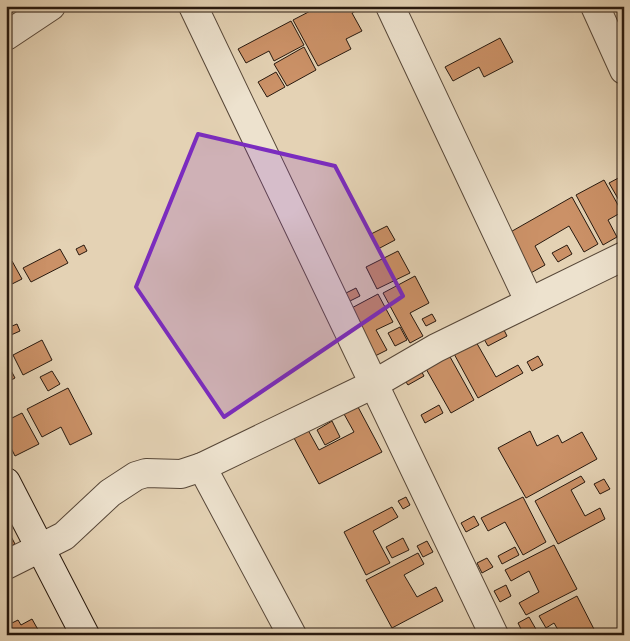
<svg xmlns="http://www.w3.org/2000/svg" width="630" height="641" viewBox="0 0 630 641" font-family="'EB Garamond',serif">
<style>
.building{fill:#cb9167;stroke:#28190e}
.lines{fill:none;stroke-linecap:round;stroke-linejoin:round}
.street-casing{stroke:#574738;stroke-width:30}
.secondary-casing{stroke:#28190e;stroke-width:30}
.street{stroke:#ede2ce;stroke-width:28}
.secondary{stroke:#ede2ce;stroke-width:28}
.marked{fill:#7b2cbf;fill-opacity:0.2;stroke:#7b2cbf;stroke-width:4;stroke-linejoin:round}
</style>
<rect width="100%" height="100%" fill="#e4d2b4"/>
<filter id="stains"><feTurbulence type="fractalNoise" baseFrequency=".004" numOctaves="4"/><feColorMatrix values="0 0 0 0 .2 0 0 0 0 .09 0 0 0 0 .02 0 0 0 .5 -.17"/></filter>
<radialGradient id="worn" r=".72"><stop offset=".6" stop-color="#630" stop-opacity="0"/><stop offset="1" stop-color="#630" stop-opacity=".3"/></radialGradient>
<g class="building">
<path d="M320 6H365L352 13 362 31 346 39 351 49 318 66 293 20Z"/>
<path d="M291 21 304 45 274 61 269 51 246 63 238 49Z"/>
<path d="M500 38 513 62 484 77 479 67 453 81 445 67Z"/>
<path d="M304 47 316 70 287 86 274 64Z"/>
<path d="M276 72 285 87 267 97 258 82Z"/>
<path d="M624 175V209L609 183Z"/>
<path d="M604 180 622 212 608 220 617 237 603 245 576 195Z"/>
<path d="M572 197 598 244 584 252 569 226 535 246 545 265 529 274 507 234Z"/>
<path d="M387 226 395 240 378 249 371 234Z"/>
<path d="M84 245 87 251 79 255 76 249Z"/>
<path d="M567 245 572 254 558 262 552 253Z"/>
<path d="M60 249 68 263 31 282 23 268Z"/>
<path d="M398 251 410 273 377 289 366 267Z"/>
<path d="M12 261 22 279 6 287V263Z"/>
<path d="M415 276 429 303 410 313 423 336 410 343 383 293Z"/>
<path d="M356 288 360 296 346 303 342 295Z"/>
<path d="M378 294 393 322 376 330 387 350 371 358 346 311Z"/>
<path d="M432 314 436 321 426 326 422 319Z"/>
<path d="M17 324 20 331 11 335 7 328Z"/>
<path d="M501 324 507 336 488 346 481 334Z"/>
<path d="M400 327 407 340 395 346 388 333Z"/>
<path d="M42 340 52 360 23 375 13 355Z"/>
<path d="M475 340 496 377 518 365 523 373 478 398 453 352Z"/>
<path d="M449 355 474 400 451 413 425 367Z"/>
<path d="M538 356 543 365 532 371 527 362Z"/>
<path d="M6 361 15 378 6 383Z"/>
<path d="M419 367 424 376 408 385 402 376Z"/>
<path d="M52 371 60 384 48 391 40 377Z"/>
<path d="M68 388 92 434 70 445 61 427 42 437 27 409Z"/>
<path d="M439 405 443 413 425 423 421 415Z"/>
<path d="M358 407 382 452 319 484 294 438 308 430 319 450 354 432 344 414Z"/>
<path d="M22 413 39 444 15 456 6 438V421Z"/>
<path d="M332 421 340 437 325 445 317 430Z"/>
<path d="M530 431 537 446 558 435 562 443 582 432 597 459 526 498 498 448Z"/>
<path d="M581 476 585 482 571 490 585 516 600 508 605 519 558 544 535 501Z"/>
<path d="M604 479 610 489 600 494 594 484Z"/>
<path d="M406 497 410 505 403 509 398 501Z"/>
<path d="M523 497 546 542 523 555 505 522 488 531 481 518Z"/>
<path d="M392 507 398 517 373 531 390 563 366 575 344 532Z"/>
<path d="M474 516 479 525 466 532 461 523Z"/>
<path d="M6 527 15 544 6 549Z"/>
<path d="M403 538 409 550 392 558 386 547Z"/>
<path d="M427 541 433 552 423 557 417 546Z"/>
<path d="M554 545 577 589 526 615 519 603 539 592 529 571 511 581 505 570Z"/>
<path d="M515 547 519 555 502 564 498 556Z"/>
<path d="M418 553 424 564 404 575 417 597 436 587 443 601 392 628 366 580Z"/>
<path d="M487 558 493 567 482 573 477 563Z"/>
<path d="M506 585 511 596 500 602 494 591Z"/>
<path d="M577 596 597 635H561L554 623 546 628 539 616Z"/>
<path d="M529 617 537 631 529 635H524L518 623Z"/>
<path d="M32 619 41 635H8L6 626 18 620 21 625Z"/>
</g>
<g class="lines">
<g class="street-casing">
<g id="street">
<path d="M193 6 494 635"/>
<path d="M390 6 529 301"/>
<path d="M595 6 624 70"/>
<path d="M6 36 51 6"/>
<path d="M202 467 292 635"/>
<path d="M6 565 64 536 110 493 136 476 146 473 181 474 202 467 374 384 436 348 624 256"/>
</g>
</g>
<g class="secondary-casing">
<path id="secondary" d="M6 482 85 635"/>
</g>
<use href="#street" class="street"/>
<use href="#secondary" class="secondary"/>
</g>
<path class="marked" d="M198 134 335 166 403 296 224 417 136 287Z"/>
<rect width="630" height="641" fill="none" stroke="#e4d2b4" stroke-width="25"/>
<rect x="8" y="8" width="615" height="626" fill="none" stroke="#28190e" stroke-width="2.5"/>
<rect x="12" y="12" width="605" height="616" fill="none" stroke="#28190e"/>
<rect width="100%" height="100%" filter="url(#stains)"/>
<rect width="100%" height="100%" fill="url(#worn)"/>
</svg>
